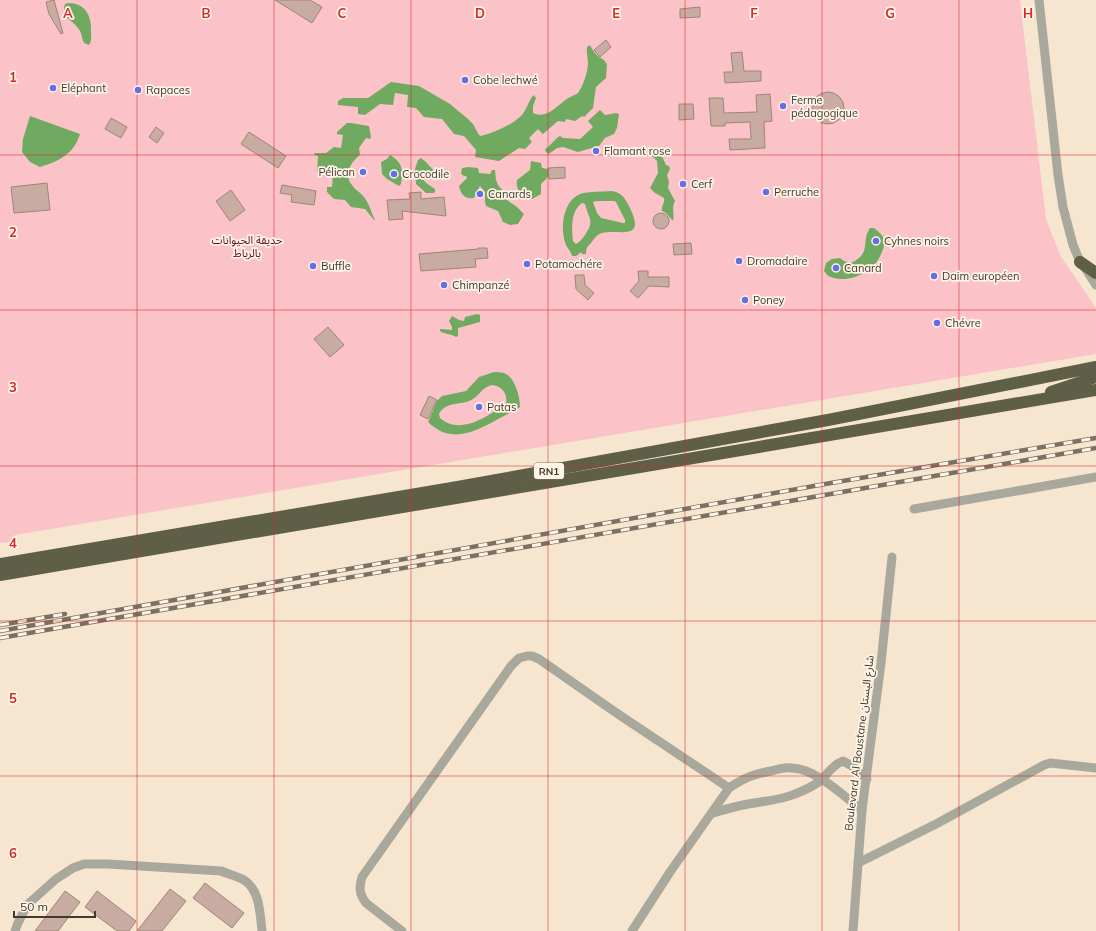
<svg xmlns="http://www.w3.org/2000/svg" width="1096" height="931" viewBox="0 0 1096 931" font-family="Mulish,'Noto Sans Arabic',sans-serif">
<style>
.green{fill:#fbc3c8}
.water{fill:#70aa61;fill-rule:evenodd}
.building{fill:#c8aca1;stroke:#9e8479}
.lines{fill:none;stroke-linecap:round;stroke-linejoin:round}
.street{stroke:#a8a89c;stroke-width:9}
.highway{stroke:#5f5f47;stroke-width:12}
.rail-casing{stroke:#7b7163;stroke-width:4.5}
.rail{stroke:#fff4e6;stroke-width:3;stroke-dasharray:9;stroke-linecap:butt}
.grid{fill:none;stroke:#d62828;stroke-width:1;stroke-opacity:0.55}
.poi-dot{fill:#666ee7;stroke:#fff4e6;stroke-width:1.5}
.labels{text-anchor:middle;stroke-width:3.5;stroke-linejoin:round;paint-order:stroke}
.shield{fill:#fff4e6;stroke:#797167;stroke-width:1}
.shield-label{font-size:10px;font-weight:bold;fill:#403930}
.poi-label{font-size:11px;fill:#403930;stroke:#fff4e6;text-anchor:start}
.park-label{font-size:11px;fill:#650c24;stroke:#fff4e6}
.street-label{font-size:11px;fill:#403930;stroke:#fff4e6}
.grid-label{font-size:13px;text-anchor:middle;font-weight:bold;fill:#d62828;stroke:#fff4e6;stroke-width:3.5;stroke-linejoin:round;paint-order:stroke}
</style>
<rect width="100%" height="100%" fill="#f7e6cf"/>
<path class="green" d="M0 0H1020L1046 219 1060 255 1096 308V354L15 535 11 542 0 543Z"/>
<g class="water">
<path d="M69 3C86 3 92 17 91 32 91 37 92 41 89 45L84 43C82 39 82 35 80 31 74 20 60 18 65 4Z"/>
<path d="M590 45C592 49 595 54 599 57 603 59 604 60 607 64L606 78 596 87 593 108 584 117 582 116 575 121 566 119 565 122 558 121 543 134 538 129 529 138 532 142 525 149 519 148 499 161 475 157 476 150 464 136 454 134 442 119 424 117 416 108 407 107 408 95 395 93 393 105 380 104 365 115 358 114V107L338 105V101L343 98H368L391 82 419 86 450 104 468 119 473 124 479 135 481 136C495 132 510 126 521 116 526 111 528 103 532 97L534 95 536 98 533 106V113C546 119 555 108 564 101 568 97 574 96 578 93 583 86 588 72 588 63 588 57 586 53 587 47Z"/>
<path d="M600 110 605 115 616 113 619 114 617 128 614 134 605 138 599 146 578 152 563 147 557 148 549 154 546 152 545 149C551 146 554 139 560 136L563 138 580 139 593 127 588 121Z"/>
<path d="M30 116 80 134C74 154 59 161 40 167L30 162 22 152 23 139Z"/>
<path d="M347 123H351L369 126 371 137 370 139 366 138 359 148 360 155C351 162 343 174 352 185 355 190 360 192 364 197 369 203 371 212 375 220H374L365 209 351 207 345 200 334 199 327 192V187H332L333 173 317 172 318 156 315 155 314 153H326L334 147 341 148 343 135 337 134V132Z"/>
<path d="M653 150 661 154 666 165 669 166 670 169 667 175 669 182 668 188 675 201C671 208 675 214 673 221L666 213 662 211C661 206 665 203 664 198L655 193 650 188 658 173 657 161 651 155Z"/>
<path d="M390 155C402 162 404 170 401 184L399 186 387 179 382 174 381 162 387 159Z"/>
<path d="M421 158 426 162 436 173 433 176 425 171 423 172 421 176 426 183 435 189V192L433 193H426L416 184 415 169 418 160Z"/>
<path d="M531 161 541 163 542 168 548 169V177L541 184V194L532 199 524 198C519 192 516 188 517 180L530 170Z"/>
<path d="M468 167 478 168 479 173 490 174 492 170H495L496 180 498 185 504 192 507 200 517 207 524 214 518 224 510 225 503 222 498 211 486 206 485 202V192L480 186 474 198C465 199 461 195 459 186L467 178 466 176H464L461 174 462 168Z"/>
<path d="M612 191C622 193 624 197 629 206 647 242 620 229 602 233 597 234 594 239 591 243 587 247 586 248 586 254H582L581 252 576 256H572C571 251 568 249 566 245 560 229 562 202 580 194 589 191 602 192 612 191ZM596 201H614L616 202 625 220V223H623L601 218 597 213 593 202ZM582 203 585 204C589 220 595 220 585 235 582 239 580 242 576 244L573 241C572 228 570 212 582 203Z"/>
<path d="M870 228H874C877 231 881 233 883 237 885 242 884 247 882 252 874 273 848 285 828 276L824 271 826 263 832 259 840 258 844 261 851 263C873 252 860 243 870 228Z"/>
<path d="M477 314 480 315V322L458 328V336L456 337C450 333 445 335 440 331V329L452 330V327L449 321 452 316 459 320 464 321 465 317Z"/>
<path d="M494 372C497 372 501 372 504 373 515 377 520 397 520 407L516 410C488 422 458 451 428 422L437 401 442 396 466 391 479 377ZM492 385C502 386 508 394 506 403 489 416 460 436 440 418L439 414C445 402 459 405 469 401 480 397 480 388 492 385Z"/>
</g>
<g class="building">
<path d="M54 0 63 33 61 34 49 14 46 2Z"/>
<path d="M275 0H310L322 7 312 23Z"/>
<path d="M700 7V17L680 18V9Z"/>
<path d="M606 40 611 47 600 57 594 50Z"/>
<path d="M742 52 744 71H761V81L725 83 724 72H733L731 53Z"/>
<circle cx="828" cy="108" r="16"/>
<path d="M770 94 772 121 764 122 765 148 730 150 729 139H751L750 122 725 123V126H711L709 98H723L724 113 757 112 756 95Z"/>
<path d="M679 104H693L694 119 679 120Z"/>
<path d="M111 118 127 127 121 138 105 129Z"/>
<path d="M156 127 164 133 157 143 149 137Z"/>
<path d="M249 132 286 156 278 168 241 144Z"/>
<path d="M565 167V178L549 179 548 168Z"/>
<path d="M47 183 50 210 14 213 11 187Z"/>
<path d="M282 185 316 191 314 205 291 202 292 195 280 193Z"/>
<path d="M231 190 245 210 230 221 216 201Z"/>
<path d="M421 192V199L444 197 446 216 402 211 403 219 389 220 387 200 410 199 409 193Z"/>
<circle cx="661" cy="221" r="8"/>
<path d="M691 243 692 254 674 255 673 244Z"/>
<path d="M478 248H487L488 258 475 259 476 267 421 271 419 254 478 249Z"/>
<path d="M638 271H648V277H669V287L649 286 638 298 630 291 639 281Z"/>
<path d="M575 275H584L585 285 594 293 588 300 576 289Z"/>
<path d="M328 327 344 345 330 357 314 339Z"/>
<path d="M429 396 437 400 428 419 420 415Z"/>
<path d="M205 883 244 913 232 928 193 898Z"/>
<path d="M170 889 186 901 162 931H137Z"/>
<path d="M65 891 80 902 58 931H35Z"/>
<path d="M97 891 136 921 129 931H117L85 907Z"/>
</g>
<g class="lines">
<g class="street">
<path d="M1039 0 1058 175 1063 207 1073 245 1078 257 1096 285"/>
<path d="M914 509 1096 477"/>
<path d="M713 813C723 810 733 807 743 805 760 801 779 801 795 794 803 791 813 786 820 781 828 774 832 765 843 761L852 766 867 779"/>
<path d="M858 863 938 823 1044 765 1050 763 1096 768"/>
<path d="M15 931 18 923 27 905 56 879 73 868 84 864H108L221 871C228 874 237 876 244 880 260 890 260 914 262 931"/>
<path d="M402 931 366 903C359 894 359 887 362 877L511 666 519 658 527 656H532L539 659 615 712 729 788C744 778 753 774 771 771 778 769 785 767 792 768 817 769 843 796 862 810"/>
<path d="M632 931 670 872 729 788"/>
<path d="M853 931 862 810 881 663 892 557"/>
</g>
<g class="highway">
<path d="M1080 262 1096 273"/>
<path d="M1051 392 1096 377"/>
<path d="M0 564 452 488 828 420 1096 367"/>
<path d="M0 575 1096 390"/>
</g>
<g class="rail-casing">
<g id="rail">
<path d="M0 625 65 614"/>
<path d="M0 631 831 483 1096 438"/>
<path d="M0 638 1096 448"/>
</g>
</g>
<use href="#rail" class="rail"/>
</g>
<path class="grid" d="M137 0V931M274 0V931M411 0V931M548 0V931M685 0V931M822 0V931M959 0V931M0 155H1096M0 310H1096M0 466H1096M0 621H1096M0 776H1096"/>
<g class="poi-dot">
<circle cx="465" cy="80" r="4"/>
<circle cx="53" cy="88" r="4"/>
<circle cx="138" cy="90" r="4"/>
<circle cx="783" cy="106" r="4"/>
<circle cx="596" cy="151" r="4"/>
<circle cx="363" cy="172" r="4"/>
<circle cx="394" cy="174" r="4"/>
<circle cx="683" cy="184" r="4"/>
<circle cx="766" cy="192" r="4"/>
<circle cx="480" cy="194" r="4"/>
<circle cx="876" cy="241" r="4"/>
<circle cx="739" cy="261" r="4"/>
<circle cx="527" cy="264" r="4"/>
<circle cx="313" cy="266" r="4"/>
<circle cx="836" cy="268" r="4"/>
<circle cx="934" cy="276" r="4"/>
<circle cx="444" cy="285" r="4"/>
<circle cx="745" cy="300" r="4"/>
<circle cx="937" cy="323" r="4"/>
<circle cx="479" cy="407" r="4"/>
</g>
<g class="labels">
<rect class="shield" x="534" y="463" width="30" height="16" rx="3"/>
<g class="shield-label">
<text x="549" y="475">RN1</text>
</g>
<g class="poi-label">
<text x="473" y="84">Cobe lechwé</text>
<text x="61" y="92">Eléphant</text>
<text x="146" y="94">Rapaces</text>
<text x="791" y="104">Ferme<tspan x="791" dy="13">pédagogique</tspan></text>
<text x="604" y="155">Flamant rose</text>
<text x="355" y="176" text-anchor="end">Pélican</text>
<text x="402" y="178">Crocodile</text>
<text x="691" y="188">Cerf</text>
<text x="774" y="196">Perruche</text>
<text x="488" y="198">Canards</text>
<text x="884" y="245">Cyhnes noirs</text>
<text x="747" y="265">Dromadaire</text>
<text x="535" y="268">Potamochére</text>
<text x="321" y="270">Buffle</text>
<text x="844" y="272">Canard</text>
<text x="942" y="280">Daim européen</text>
<text x="452" y="289">Chimpanzé</text>
<text x="753" y="304">Poney</text>
<text x="945" y="327">Chévre</text>
<text x="487" y="411">Patas</text>
</g>
<g class="park-label">
<text x="247" y="244">حديقة الحيوانات<tspan x="247" dy="13">بالرباط</tspan></text>
</g>
<g class="street-label">
<text transform="translate(859 743) rotate(-83)" y="4">Boulevard Al Boustane شارع البستان</text>
</g>
</g>
<g class="grid-label">
<text x="68" y="18">A</text>
<text x="206" y="18">B</text>
<text x="342" y="18">C</text>
<text x="480" y="18">D</text>
<text x="616" y="18">E</text>
<text x="754" y="18">F</text>
<text x="890" y="18">G</text>
<text x="1028" y="18">H</text>
<text x="13" y="82">1</text>
<text x="13" y="237">2</text>
<text x="13" y="392">3</text>
<text x="13" y="548">4</text>
<text x="13" y="703">5</text>
<text x="13" y="858">6</text>
</g>
<path d="M14 911v6h81v-6" fill="none" stroke="#403930" stroke-width="2"/>
<text x="20" y="911" font-size="12" fill="#403930" stroke="#fff4e6" stroke-width="3" paint-order="stroke">50 m</text>
</svg>
